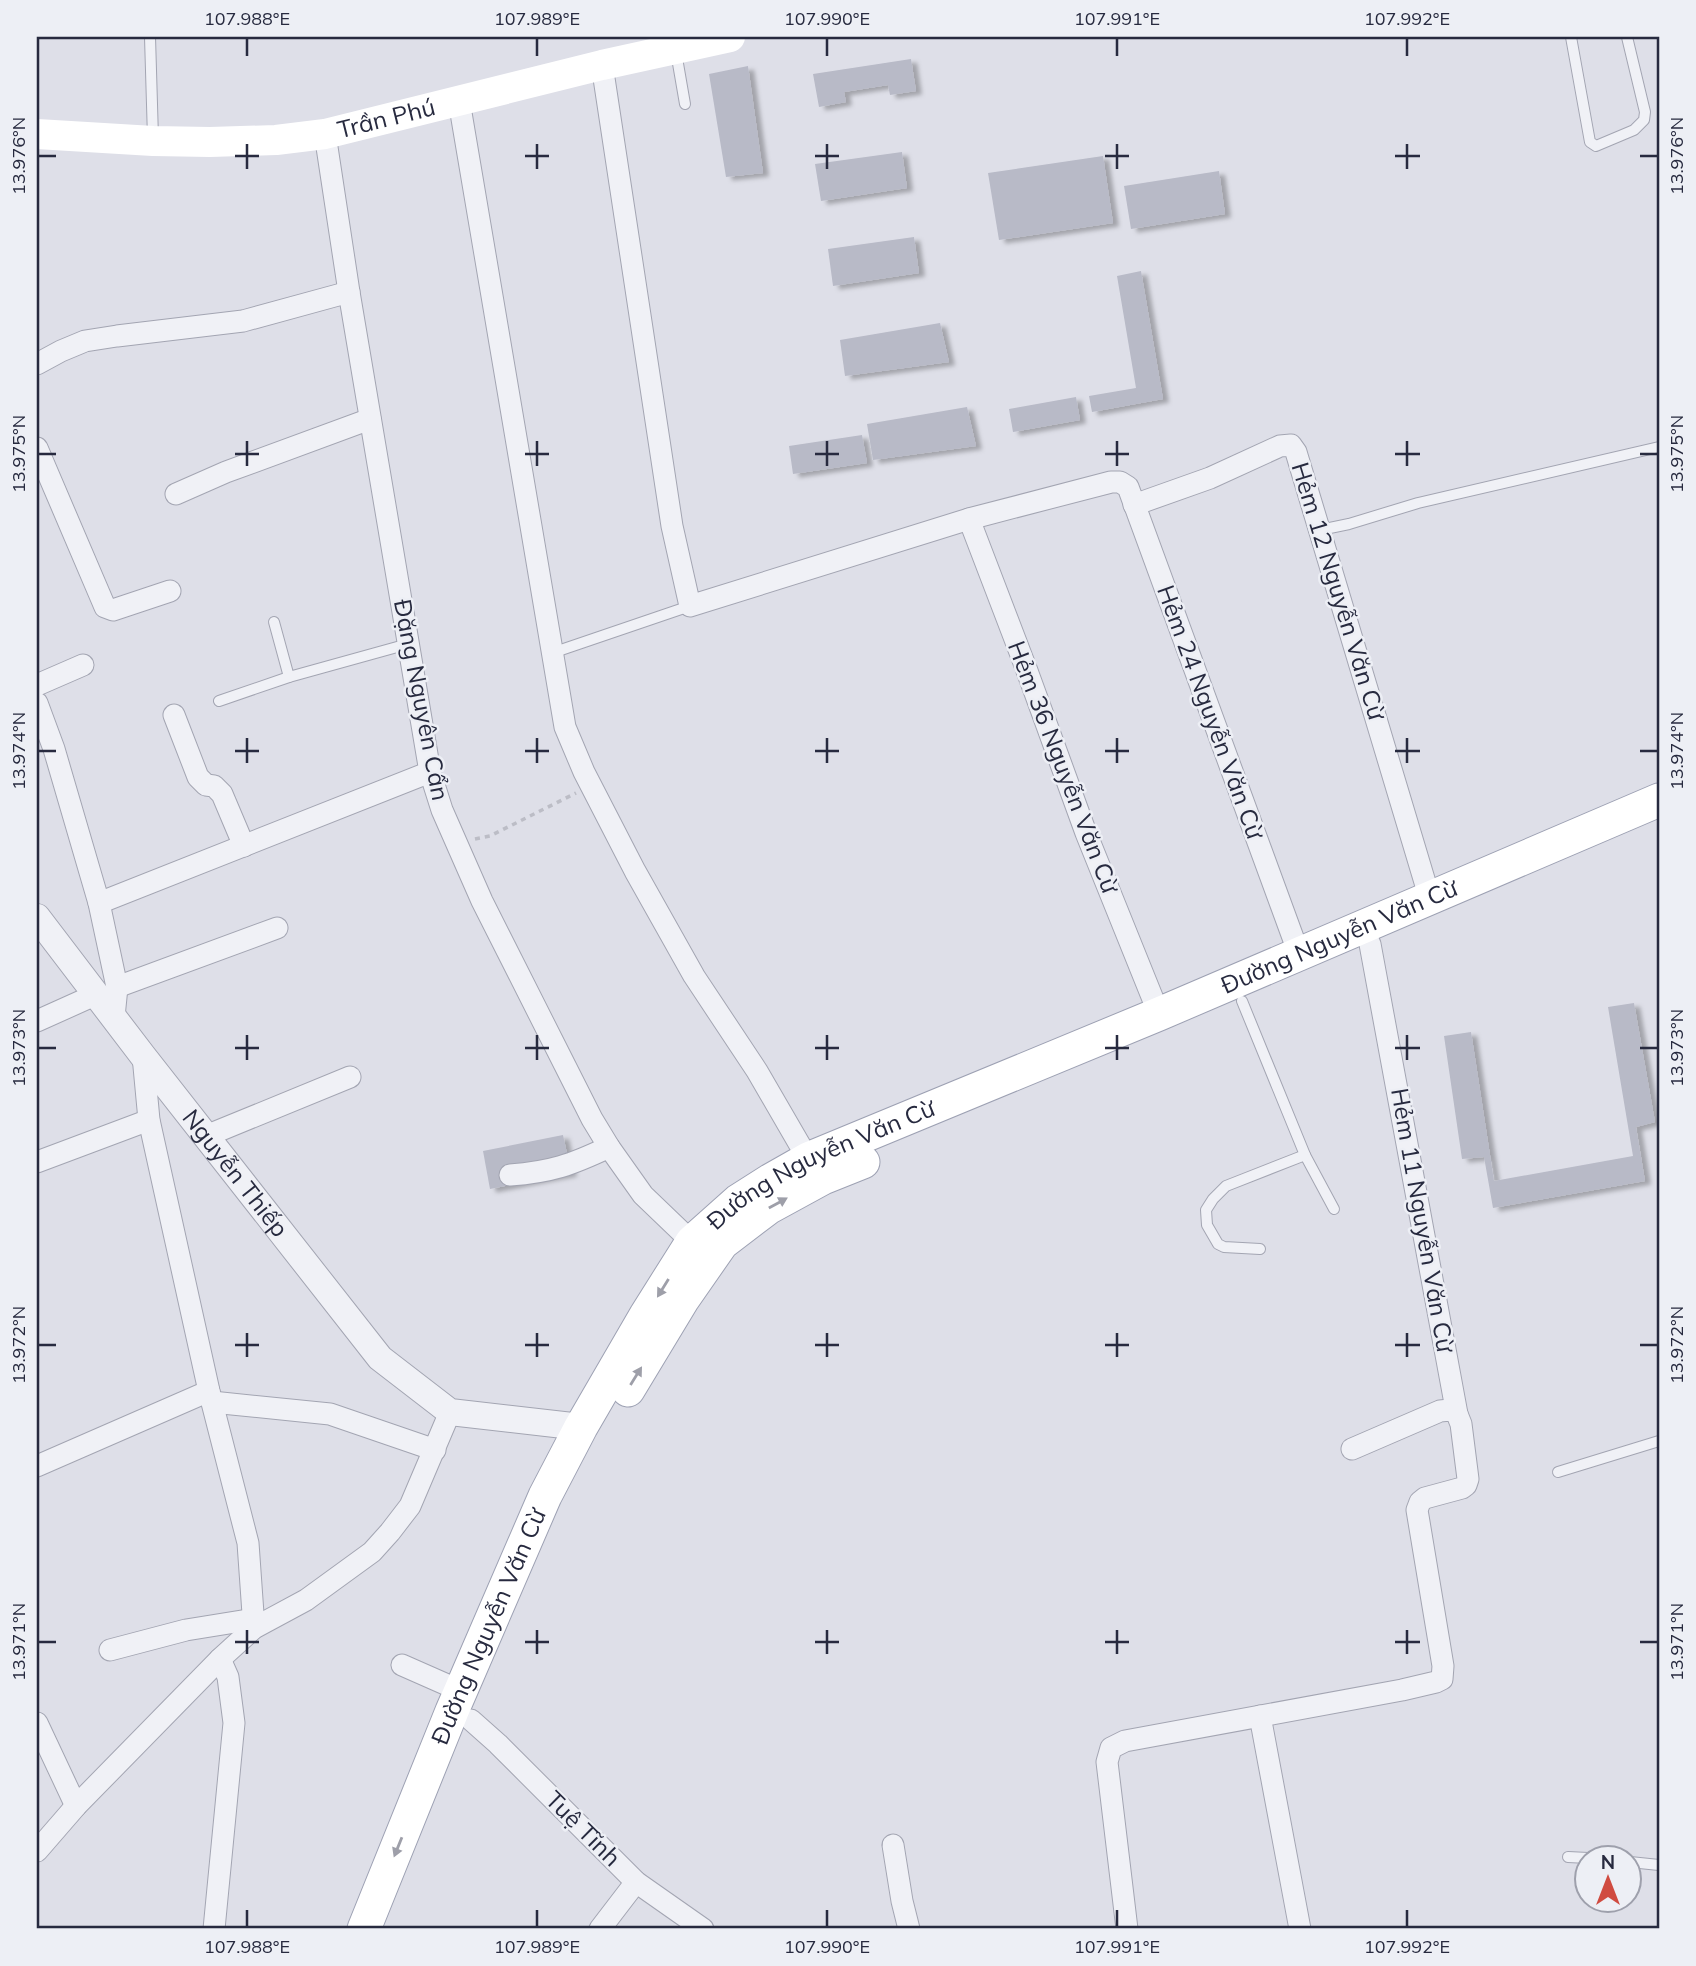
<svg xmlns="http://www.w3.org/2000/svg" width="1696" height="1966" viewBox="0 0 1696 1966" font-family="Mulish,sans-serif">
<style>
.building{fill:#b8bac7;filter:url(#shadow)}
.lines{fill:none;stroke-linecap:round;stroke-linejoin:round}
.service-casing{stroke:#a3a5b2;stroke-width:12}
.minor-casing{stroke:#a3a5b2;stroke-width:23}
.tertiary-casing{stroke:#a3a5b2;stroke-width:28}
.primary-casing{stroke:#9da1b3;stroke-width:35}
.path{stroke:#bcbdc6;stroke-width:3.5;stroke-dasharray:5 5;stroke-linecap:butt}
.service{stroke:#f0f1f6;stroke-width:10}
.minor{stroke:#f0f1f6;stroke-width:21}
.tertiary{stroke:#f0f1f6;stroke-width:26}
.secondary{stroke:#fff;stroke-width:30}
.primary{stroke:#fff;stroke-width:33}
.oneway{fill:#9e9fa9}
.ticks{fill:none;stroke:#272a3f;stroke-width:2.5}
.labels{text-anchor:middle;stroke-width:5;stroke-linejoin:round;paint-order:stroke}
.street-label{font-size:24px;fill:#272a3f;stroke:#edeff5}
.neatline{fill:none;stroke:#272a3f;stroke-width:2.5}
.ticks-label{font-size:18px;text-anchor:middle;fill:#272a3f}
</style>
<defs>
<filter id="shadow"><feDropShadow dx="6" dy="3.5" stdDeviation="2" flood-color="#0004"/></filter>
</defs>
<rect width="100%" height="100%" fill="#dedfe8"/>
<g class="building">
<path d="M911 59 916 91 890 95 888 85 844 92 846 102 819 107 813 74Z"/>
<path d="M748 66 763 173 726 177 709 74Z"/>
<path d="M902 152 907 188 821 201 815 164Z"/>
<path d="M1103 156 1113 223 999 240 988 173Z"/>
<path d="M1219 171 1225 214 1131 229 1124 186Z"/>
<path d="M914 237 919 273 833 286 828 249Z"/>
<path d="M1141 271 1163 399 1092 412 1089 396 1136 388 1117 276Z"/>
<path d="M940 323 949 362 845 376 840 340Z"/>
<path d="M1076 397 1080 420 1013 432 1009 409Z"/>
<path d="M967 407 976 446 873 460 867 424Z"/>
<path d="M862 435 867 463 793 474 789 446Z"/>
<path d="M1634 1003 1655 1122 1636 1127 1645 1181 1493 1208 1484 1157 1462 1159 1444 1036 1471 1032 1494 1181 1633 1156 1608 1007Z"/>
<path d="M563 1135 571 1173 490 1189 483 1151Z"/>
</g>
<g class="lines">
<g class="service-casing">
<g id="service">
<path d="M150 37 153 138"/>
<path d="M1571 37 1590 142 1596 146 1634 130 1644 120 1645 112 1627 37"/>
<path d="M676 52 685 104"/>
<path d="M1320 530 1349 524 1418 503 1659 447"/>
<path d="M274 622 289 677"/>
<path d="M552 653 690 606"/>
<path d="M219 701 289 677 408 644"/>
<path d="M1242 1001 1305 1155 1226 1186 1213 1199 1206 1210 1207 1225 1218 1244 1224 1247 1260 1249"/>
<path d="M1305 1155 1334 1209"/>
<path d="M1558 1472 1659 1441"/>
<path d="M1568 1857 1588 1858"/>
<path d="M1630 1862 1659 1865"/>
</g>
</g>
<g class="minor-casing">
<g id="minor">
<path d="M602 65 672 526 690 606 969 519 1111 482H1120L1128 487 1299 954"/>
<path d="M459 101 565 727 584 772 635 871 694 976 757 1071 808 1159"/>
<path d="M325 134 349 292 430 772 442 810 482 901 592 1119 609 1147 643 1195 692 1242"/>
<path d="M37 364 61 351 85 341 117 336 243 321 349 292"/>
<path d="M37 448 105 607 113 610 170 591"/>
<path d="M176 494 226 472 370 419"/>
<path d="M1134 505 1210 478 1280 446 1291 445 1296 452 1430 899"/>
<path d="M969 519 1026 668 1086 833 1159 1014"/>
<path d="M37 685 83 665"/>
<path d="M37 703 54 749 99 903 117 987 114 1017"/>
<path d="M174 715 198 777 206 785 214 786 222 794 244 846"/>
<path d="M99 903 430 772"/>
<path d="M1370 944 1457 1414"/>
<path d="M117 987 277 928"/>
<path d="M37 1021 97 994"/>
<path d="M143 1056 149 1120 209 1391 248 1543 254 1628"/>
<path d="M206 1136 350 1077"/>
<path d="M37 1162 149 1120"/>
<path d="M510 1175C551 1172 571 1165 609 1147"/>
<path d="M212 1402 330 1414 435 1450"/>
<path d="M37 1466 209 1391"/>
<path d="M110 1650 186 1630 254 1619"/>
<path d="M402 1665 461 1691"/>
<path d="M1260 1716 1300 1929"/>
<path d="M471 1720 498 1744 636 1882 703 1929"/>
<path d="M37 1723 76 1806"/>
<path d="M893 1845 902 1901 909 1929"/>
<path d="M37 1851 76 1806 220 1659 254 1628 306 1600 372 1552 390 1532 410 1506 450 1412"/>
<path d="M214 1929 234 1723 228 1677 220 1659"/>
<path d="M600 1929 636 1882"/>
<path d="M1127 1929 1107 1762 1111 1748 1125 1741 1402 1690 1436 1682 1442 1679 1443 1666 1417 1510 1420 1502 1425 1498 1462 1488 1466 1485 1468 1479 1461 1424 1457 1414 1450 1410 1440 1411 1352 1449"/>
</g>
</g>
<g class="tertiary-casing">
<g id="tertiary">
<path id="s1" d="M37 917 143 1056 380 1358 450 1412 581 1427"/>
</g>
</g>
<g class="primary-casing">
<g id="primary">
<path d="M628 1390 683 1299 722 1243 768 1208 823 1178 863 1162"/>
<path id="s3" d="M364 1929 452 1711 545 1496 581 1427 646 1315 692 1242 738 1201 771 1180 808 1159 1159 1014 1659 800"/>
</g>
</g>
<path class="path" d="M475 839 490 836 576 793"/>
<use href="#service" class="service"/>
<use href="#minor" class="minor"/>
<use href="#tertiary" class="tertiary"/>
<path class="secondary" id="s2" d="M37 134 153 141 210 142 276 140 325 134 602 65 730 37"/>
<use href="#primary" class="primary"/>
</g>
<defs><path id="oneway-solid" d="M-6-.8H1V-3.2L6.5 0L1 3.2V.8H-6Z" transform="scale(1.75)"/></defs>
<g class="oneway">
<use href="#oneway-solid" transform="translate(778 1203) rotate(-29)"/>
<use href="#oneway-solid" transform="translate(663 1288) rotate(122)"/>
<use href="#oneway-solid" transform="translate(636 1376) rotate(-58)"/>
<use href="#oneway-solid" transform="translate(398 1847) rotate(112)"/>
</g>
<path class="ticks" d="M247 38V56M537 38V56M827 38V56M1117 38V56M1407 38V56M247 144V169M537 144V169M827 144V169M1117 144V169M1407 144V169M38 156H56M235 156H259M525 156H549M815 156H839M1105 156H1129M1395 156H1420M1640 156H1658M247 441V466M537 441V466M827 441V466M1117 441V466M1407 441V466M38 454H56M235 454H259M525 454H549M815 454H839M1105 454H1129M1395 454H1420M1640 454H1658M247 738V763M537 738V763M827 738V763M1117 738V763M1407 738V763M38 751H56M235 751H259M525 751H549M815 751H839M1105 751H1129M1395 751H1420M1640 751H1658M247 1035V1060M537 1035V1060M827 1035V1060M1117 1035V1060M1407 1035V1060M38 1048H56M235 1048H259M525 1048H549M815 1048H839M1105 1048H1129M1395 1048H1420M1640 1048H1658M247 1333V1357M537 1333V1357M827 1333V1357M1117 1333V1357M1407 1333V1357M38 1345H56M235 1345H259M525 1345H549M815 1345H839M1105 1345H1129M1395 1345H1420M1640 1345H1658M247 1630V1654M537 1630V1654M827 1630V1654M1117 1630V1654M1407 1630V1654M38 1642H56M235 1642H259M525 1642H549M815 1642H839M1105 1642H1129M1395 1642H1420M1640 1642H1658M247 1910V1927M537 1910V1927M827 1910V1927M1117 1910V1927M1407 1910V1927"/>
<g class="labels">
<g class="street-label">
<text dy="8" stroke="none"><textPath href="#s2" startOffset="352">Trần Phú</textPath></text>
<text transform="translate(1338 591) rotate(73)" y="8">Hẻm 12 Nguyễn Văn Cừ</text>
<text transform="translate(421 700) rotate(79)" y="8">Đặng Nguyên Cẩn</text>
<text transform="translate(1210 712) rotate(70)" y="8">Hẻm 24 Nguyễn Văn Cừ</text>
<text transform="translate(1063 767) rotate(69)" y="8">Hẻm 36 Nguyễn Văn Cừ</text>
<text dy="8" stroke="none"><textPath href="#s3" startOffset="1482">Đường Nguyễn Văn Cừ</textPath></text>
<text dy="8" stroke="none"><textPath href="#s3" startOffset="915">Đường Nguyễn Văn Cừ</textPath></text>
<text dy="8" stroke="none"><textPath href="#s1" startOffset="324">Nguyễn Thiếp</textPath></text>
<text transform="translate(1422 1220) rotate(80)" y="8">Hẻm 11 Nguyễn Văn Cừ</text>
<text dy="8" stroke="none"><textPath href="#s3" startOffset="327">Đường Nguyễn Văn Cừ</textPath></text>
<text transform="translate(583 1829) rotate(45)" y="8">Tuệ Tĩnh</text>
</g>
</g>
<rect width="1696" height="1966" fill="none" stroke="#edeff5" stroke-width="77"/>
<g transform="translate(1608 1879)"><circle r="33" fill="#edeff5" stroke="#9ea0ac" stroke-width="2"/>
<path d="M0-5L12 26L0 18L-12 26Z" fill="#d04b40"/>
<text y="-10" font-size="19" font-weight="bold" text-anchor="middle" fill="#272a3f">N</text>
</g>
<rect x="38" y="38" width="1620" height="1889" class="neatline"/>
<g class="ticks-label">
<text x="247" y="25">107.988°E</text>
<text x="537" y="25">107.989°E</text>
<text x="827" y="25">107.990°E</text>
<text x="1117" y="25">107.991°E</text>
<text x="1407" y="25">107.992°E</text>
<text transform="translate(19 156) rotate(-90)" y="6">13.976°N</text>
<text transform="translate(1677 156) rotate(-90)" y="6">13.976°N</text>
<text transform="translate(19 454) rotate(-90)" y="6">13.975°N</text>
<text transform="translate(1677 454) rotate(-90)" y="6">13.975°N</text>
<text transform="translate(19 751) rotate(-90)" y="6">13.974°N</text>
<text transform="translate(1677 751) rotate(-90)" y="6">13.974°N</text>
<text transform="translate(19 1048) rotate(-90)" y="6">13.973°N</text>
<text transform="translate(1677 1048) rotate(-90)" y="6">13.973°N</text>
<text transform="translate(19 1345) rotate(-90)" y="6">13.972°N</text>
<text transform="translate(1677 1345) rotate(-90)" y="6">13.972°N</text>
<text transform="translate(19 1642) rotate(-90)" y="6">13.971°N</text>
<text transform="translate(1677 1642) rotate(-90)" y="6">13.971°N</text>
<text x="247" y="1953">107.988°E</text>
<text x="537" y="1953">107.989°E</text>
<text x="827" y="1953">107.990°E</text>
<text x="1117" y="1953">107.991°E</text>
<text x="1407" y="1953">107.992°E</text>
</g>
</svg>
